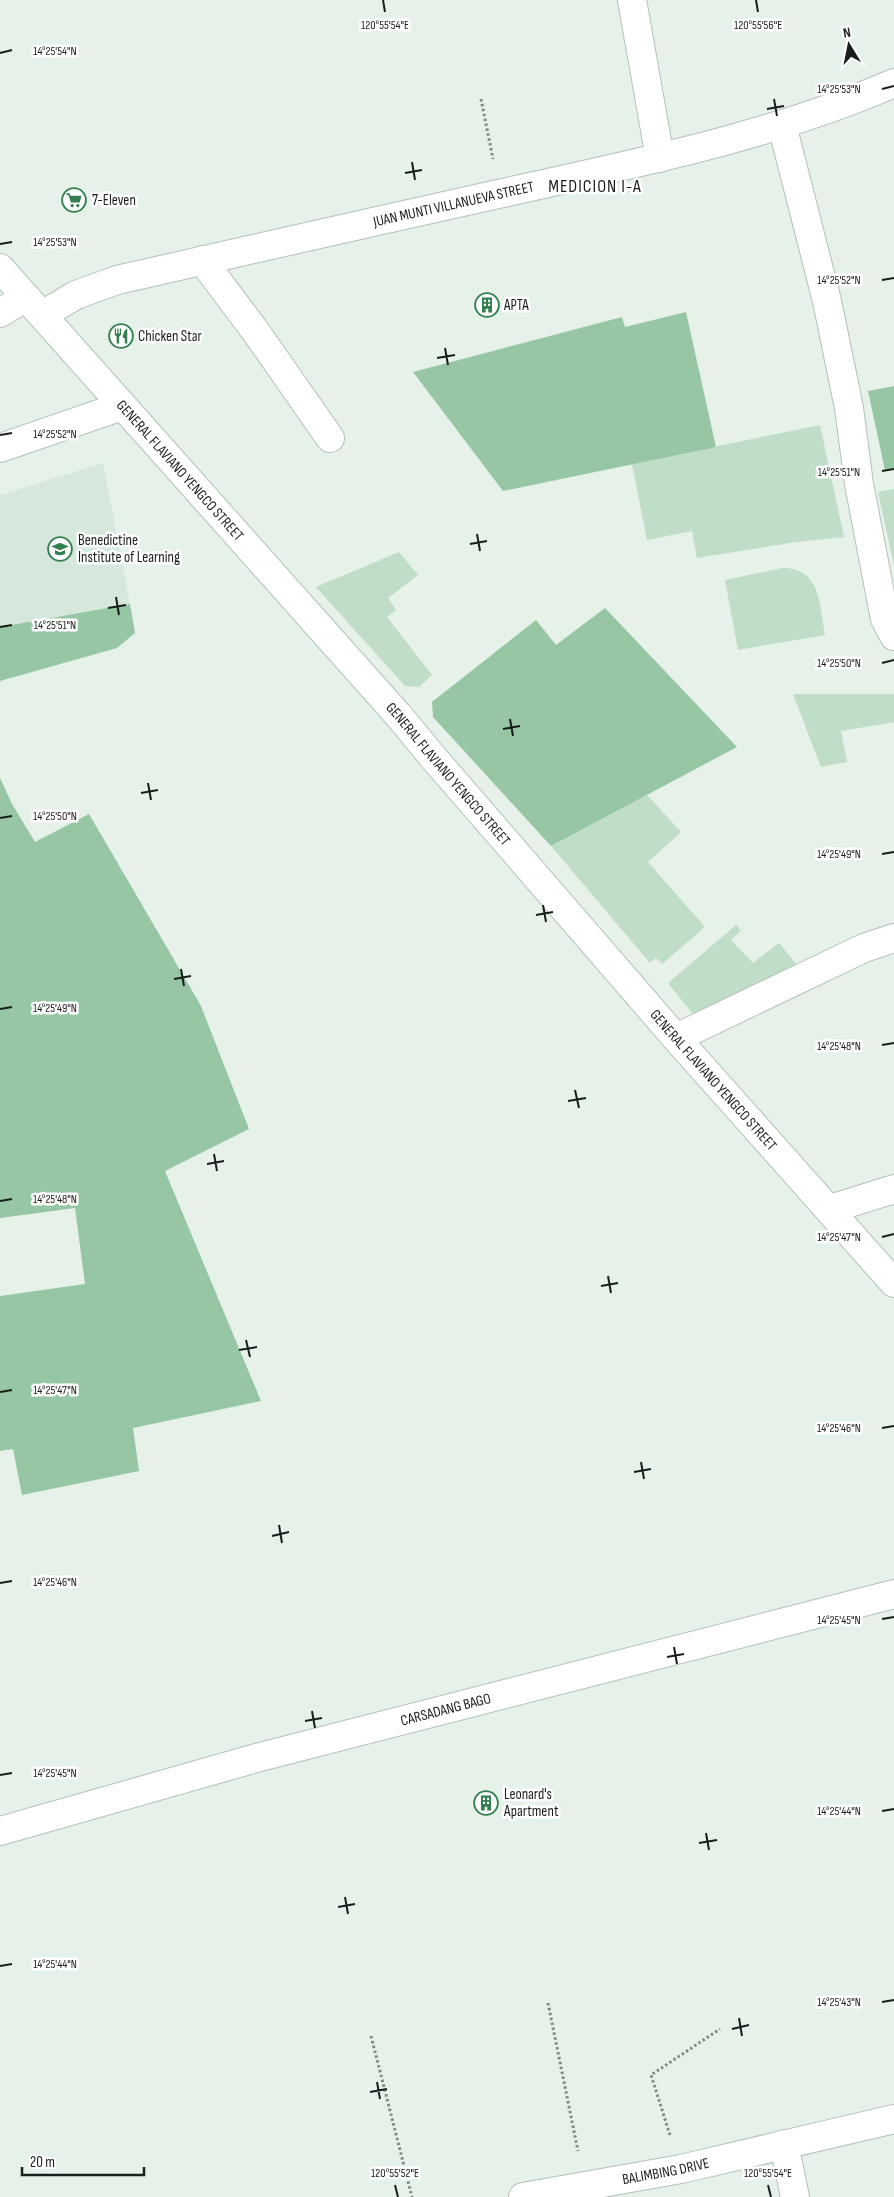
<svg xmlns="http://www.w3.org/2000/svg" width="894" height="2197" viewBox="0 0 894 2197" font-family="'Sofia Sans Condensed',sans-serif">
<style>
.built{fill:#d6e8db}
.green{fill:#bfddc7}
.forest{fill:#96c6a3}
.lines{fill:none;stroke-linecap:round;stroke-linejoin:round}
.minor-casing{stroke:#b5c0b8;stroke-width:30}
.major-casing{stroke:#b5c0b8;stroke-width:30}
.path{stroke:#838a85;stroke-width:3;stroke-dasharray:2.5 2.5;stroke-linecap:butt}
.minor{stroke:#fff;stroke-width:28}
.major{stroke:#fff;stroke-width:28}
.ticks{fill:none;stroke:#1a1e1b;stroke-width:2}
.labels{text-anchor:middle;stroke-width:5;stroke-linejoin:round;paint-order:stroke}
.poi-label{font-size:15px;fill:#1a1e1b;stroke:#fff;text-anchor:start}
.street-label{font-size:15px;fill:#1a1e1b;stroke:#fff}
.quarter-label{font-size:18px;letter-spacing:1px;fill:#1a1e1b;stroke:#fff}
.ticks-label{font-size:12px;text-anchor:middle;fill:#1a1e1b;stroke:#fff;stroke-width:5;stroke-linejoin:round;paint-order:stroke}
</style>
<rect width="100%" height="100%" fill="#e6f1e9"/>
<path class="built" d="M103 463 130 604 0 627V495Z"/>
<g class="green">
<path d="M820 425 844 537 796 542 697 558 692 531 647 540 632 464Z"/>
<path d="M894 489V565L878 492Z"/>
<path d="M399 552 418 575 388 598 396 610 387 617 432 675 419 687 405 686 316 587Z"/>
<path d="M782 568C821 567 820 606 825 635L738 650 725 580Z"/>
<path d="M793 694H894V722L841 731 847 762 821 767Z"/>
<path d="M647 795 681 832 648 862 705 927 662 964 656 958 650 963 551 846Z"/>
<path d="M736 925 741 931 731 940 753 963 779 943 797 965 701 1011 692 1013 668 983Z"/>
</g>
<g class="forest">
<path d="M686 312 716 447 503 491 413 372 622 317 625 327Z"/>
<path d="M894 386V468L885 470 868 391Z"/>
<path d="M130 604 135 633 117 648 0 681V627Z"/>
<path d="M605 608 737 747 551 846 433 717 432 702 536 620 556 645Z"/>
<path d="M0 778 12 804 35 842 89 814 201 1006 249 1129 165 1171 261 1401 133 1428 139 1471 22 1495 13 1449 0 1451V1296L85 1284 75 1208 0 1218Z"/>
</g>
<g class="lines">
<g class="minor-casing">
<g id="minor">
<path d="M632 0 660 158"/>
<path d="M782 125 827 301 849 408 859 484 885 619 894 636"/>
<path d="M202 260 256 332 330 438"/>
<path d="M0 313 26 297"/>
<path id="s1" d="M42 315 76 295 117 280C255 248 395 217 534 186 656 159 779 133 894 83"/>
<path d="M0 448 122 406"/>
<path d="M676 1038 864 948 894 938"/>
<path d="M830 1209 894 1189"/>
<path id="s2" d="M0 1831 260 1757 894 1594"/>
<path d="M784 2144 795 2197"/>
<path id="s3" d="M523 2197 681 2169 894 2119"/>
</g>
</g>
<g class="major-casing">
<g id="major">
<path id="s4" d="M0 268 399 716 432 756 676 1038 894 1283"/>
</g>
</g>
<g class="path">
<path d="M481 99 493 159"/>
<path d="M548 2003 578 2151"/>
<path d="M371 2036 412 2197"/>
<path d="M670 2135 651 2075 720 2029"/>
</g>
<use href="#minor" class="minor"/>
<use href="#major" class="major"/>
</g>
<path class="ticks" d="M383 0 385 12M756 0 758 12M0 53 12 50M882 89 894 86M774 99 777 116M767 109 784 106M412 162 415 180M405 173 422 170M0 244 12 242M882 280 894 278M445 348 448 365M437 358 455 355M0 435 12 433M882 471 894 469M477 534 480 551M470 544 487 541M116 597 119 615M108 608 126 605M0 627 12 625M882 663 894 660M510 719 513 736M503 729 520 726M148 783 151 800M141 793 158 790M0 818 12 816M882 854 894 852M543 905 546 922M536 915 553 912M181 969 184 986M174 979 191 976M0 1009 12 1007M882 1045 894 1043M575 1090 579 1108M568 1101 586 1098M214 1154 217 1171M207 1164 224 1161M0 1201 12 1199M882 1237 894 1234M608 1276 611 1293M601 1286 618 1283M246 1340 250 1357M239 1350 257 1347M0 1392 12 1390M882 1428 894 1426M641 1462 644 1479M634 1472 651 1469M279 1525 282 1543M272 1536 289 1532M0 1583 12 1581M882 1619 894 1617M674 1647 677 1664M667 1657 684 1654M312 1711 315 1728M305 1721 322 1718M0 1775 12 1773M882 1811 894 1809M706 1833 709 1850M699 1843 717 1840M345 1897 348 1914M338 1907 355 1904M0 1966 12 1964M882 2002 894 2000M739 2018 742 2036M732 2029 749 2025M377 2082 380 2099M370 2092 387 2089M395 2185 398 2197M768 2185 771 2197"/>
<defs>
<g id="supermarket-ring" transform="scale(1.25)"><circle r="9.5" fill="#fff" stroke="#32804f" stroke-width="1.5"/><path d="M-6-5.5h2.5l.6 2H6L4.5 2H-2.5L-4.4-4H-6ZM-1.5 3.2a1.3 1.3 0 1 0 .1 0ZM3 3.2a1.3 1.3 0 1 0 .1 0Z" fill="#32804f"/></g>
<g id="building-ring" transform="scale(1.25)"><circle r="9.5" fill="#fff" stroke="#32804f" stroke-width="1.5"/><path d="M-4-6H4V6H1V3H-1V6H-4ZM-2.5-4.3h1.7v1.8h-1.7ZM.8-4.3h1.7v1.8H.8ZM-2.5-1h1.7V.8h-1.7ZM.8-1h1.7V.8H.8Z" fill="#32804f"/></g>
<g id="restaurant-ring" transform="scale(1.25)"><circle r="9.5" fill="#fff" stroke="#32804f" stroke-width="1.5"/><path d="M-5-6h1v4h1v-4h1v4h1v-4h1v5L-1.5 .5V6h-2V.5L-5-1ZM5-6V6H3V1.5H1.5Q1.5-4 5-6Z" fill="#32804f"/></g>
<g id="school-ring" transform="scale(1.25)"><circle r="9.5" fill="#fff" stroke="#32804f" stroke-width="1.5"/><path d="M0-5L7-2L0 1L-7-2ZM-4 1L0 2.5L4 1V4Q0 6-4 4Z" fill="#32804f"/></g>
</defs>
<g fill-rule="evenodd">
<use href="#supermarket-ring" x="74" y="200"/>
<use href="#building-ring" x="487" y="305"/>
<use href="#restaurant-ring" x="121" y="336"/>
<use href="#school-ring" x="60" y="549"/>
<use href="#building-ring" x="486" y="1803"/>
</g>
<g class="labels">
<g class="poi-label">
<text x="92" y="205">7-Eleven</text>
<text x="504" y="310">APTA</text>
<text x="138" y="341">Chicken Star</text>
<text x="78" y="545">Benedictine<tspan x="78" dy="17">Institute of Learning</tspan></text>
<text x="504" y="1799">Leonard's<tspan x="504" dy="17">Apartment</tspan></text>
</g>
<g class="street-label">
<text dy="5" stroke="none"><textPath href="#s1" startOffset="428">JUAN MUNTI VILLANUEVA STREET</textPath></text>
<text dy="5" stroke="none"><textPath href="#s4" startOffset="271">GENERAL FLAVIANO YENGCO STREET</textPath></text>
<text dy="5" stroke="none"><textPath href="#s4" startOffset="676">GENERAL FLAVIANO YENGCO STREET</textPath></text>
<text dy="5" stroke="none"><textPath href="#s4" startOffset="1081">GENERAL FLAVIANO YENGCO STREET</textPath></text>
<text dy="5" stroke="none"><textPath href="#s2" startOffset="462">CARSADANG BAGO</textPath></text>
<text dy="5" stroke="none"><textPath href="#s3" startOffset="145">BALIMBING DRIVE</textPath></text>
</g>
<g class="quarter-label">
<text x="595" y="192">MEDICION I-A</text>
</g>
</g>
<g class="ticks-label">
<text x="758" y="29">120°55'56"E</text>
<text x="385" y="29">120°55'54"E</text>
<text x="55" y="55">14°25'54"N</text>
<text x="839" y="93">14°25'53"N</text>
<text x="55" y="246">14°25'53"N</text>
<text x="839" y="284">14°25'52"N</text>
<text x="55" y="438">14°25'52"N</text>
<text x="839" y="476">14°25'51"N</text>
<text x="55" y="629">14°25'51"N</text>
<text x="839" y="667">14°25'50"N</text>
<text x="55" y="820">14°25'50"N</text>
<text x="839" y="858">14°25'49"N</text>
<text x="55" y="1012">14°25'49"N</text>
<text x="839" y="1050">14°25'48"N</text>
<text x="55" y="1203">14°25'48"N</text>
<text x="839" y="1241">14°25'47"N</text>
<text x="55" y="1394">14°25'47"N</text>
<text x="839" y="1432">14°25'46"N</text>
<text x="55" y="1586">14°25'46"N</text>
<text x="839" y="1624">14°25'45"N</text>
<text x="55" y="1777">14°25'45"N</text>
<text x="839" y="1815">14°25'44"N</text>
<text x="55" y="1968">14°25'44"N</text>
<text x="839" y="2006">14°25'43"N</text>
<text x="395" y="2177">120°55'52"E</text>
<text x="768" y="2177">120°55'54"E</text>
</g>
<g transform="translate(849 45) rotate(350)" stroke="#ffffff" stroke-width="4" paint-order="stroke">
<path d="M0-4L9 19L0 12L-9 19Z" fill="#1a1e1b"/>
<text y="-8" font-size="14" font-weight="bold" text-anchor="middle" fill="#1a1e1b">N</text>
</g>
<path d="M22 2167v8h122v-8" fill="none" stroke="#1a1e1b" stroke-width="2.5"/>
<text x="30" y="2167" font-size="15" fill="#1a1e1b" stroke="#ffffff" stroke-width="4" paint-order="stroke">20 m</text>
</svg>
